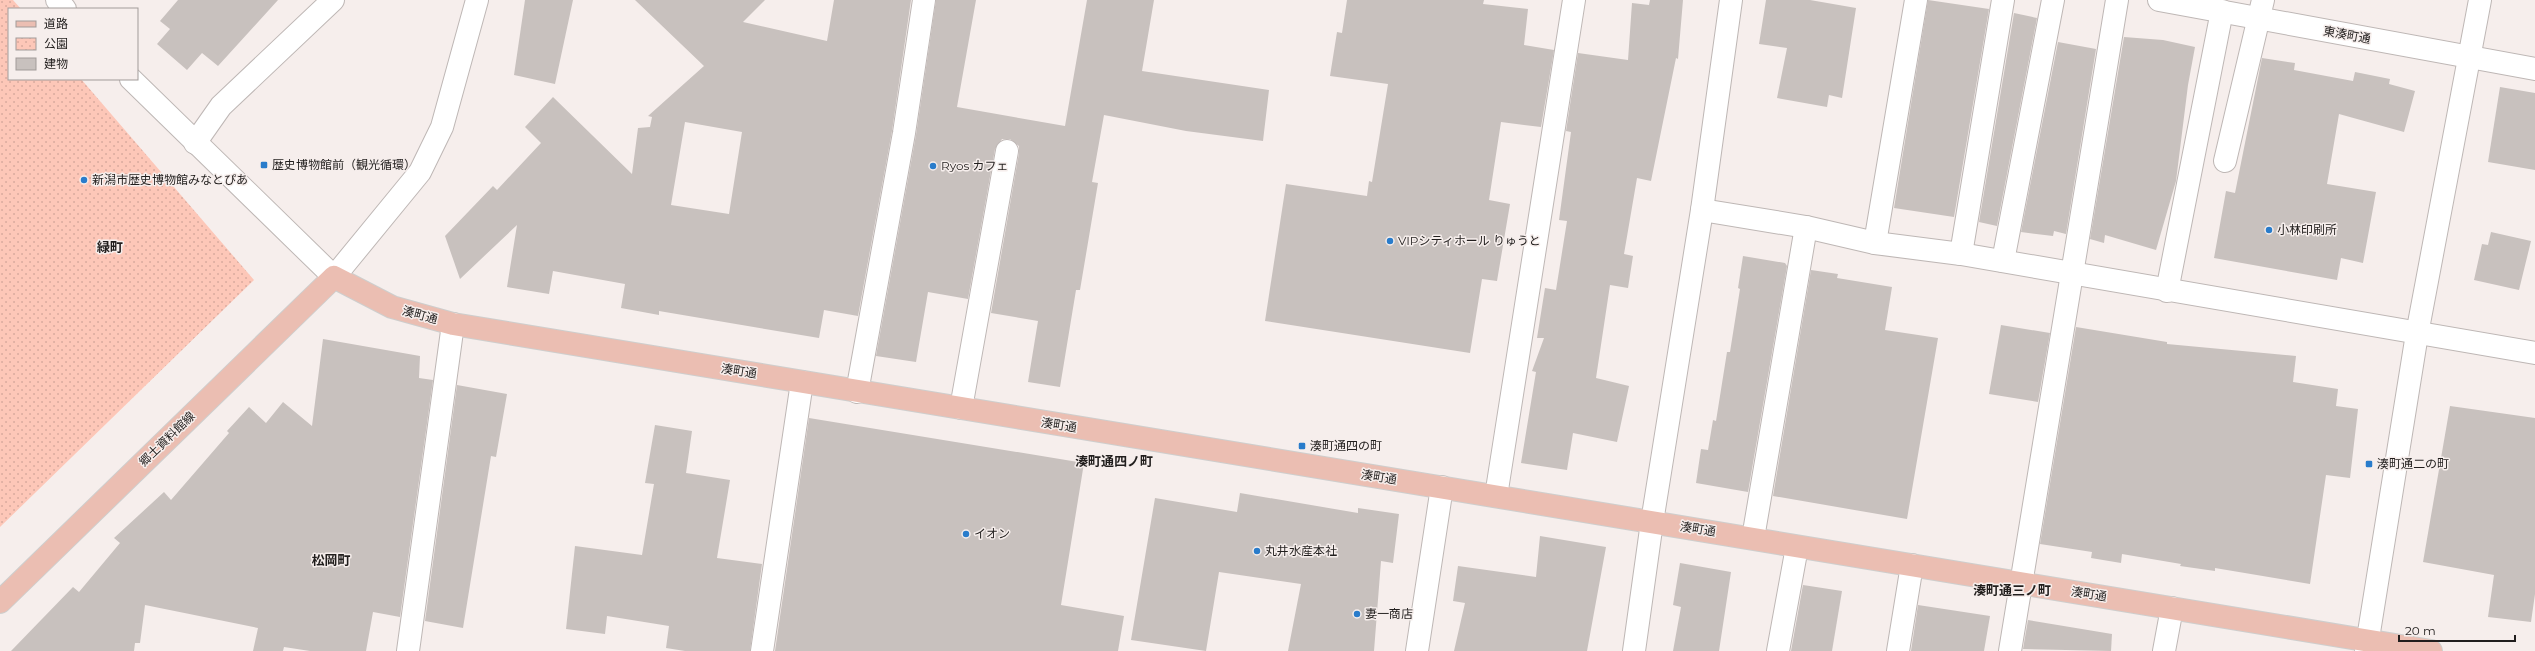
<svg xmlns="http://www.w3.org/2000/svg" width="2535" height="651" viewBox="0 0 2535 651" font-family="Montserrat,'Noto Sans JP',sans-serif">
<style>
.park{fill:url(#park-dots)}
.building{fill:#c8c1be;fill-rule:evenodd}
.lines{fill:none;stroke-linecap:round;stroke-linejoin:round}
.minor-casing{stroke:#beb7b5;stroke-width:24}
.major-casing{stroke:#cececd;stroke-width:24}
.minor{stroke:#fff;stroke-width:22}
.major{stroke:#ebbeb2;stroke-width:22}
.poi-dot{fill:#297ccb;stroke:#f6eeec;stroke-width:1.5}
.labels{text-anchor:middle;stroke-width:3;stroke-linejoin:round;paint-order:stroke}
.street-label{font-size:12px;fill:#211e1d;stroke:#f6eeec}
.poi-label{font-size:12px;fill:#211e1d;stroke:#f6eeec;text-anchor:start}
.neighbourhood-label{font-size:13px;font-weight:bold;fill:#211e1d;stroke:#f6eeec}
</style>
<defs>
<pattern id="park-dots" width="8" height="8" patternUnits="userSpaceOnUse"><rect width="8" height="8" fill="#fdc7b8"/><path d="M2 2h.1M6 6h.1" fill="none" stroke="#d9aa9e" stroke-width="1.8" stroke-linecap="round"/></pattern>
</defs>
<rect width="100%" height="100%" fill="#f6eeec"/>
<path class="park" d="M0 0H13L21 9H9V79H81L254 280 0 527Z"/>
<g class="building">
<path d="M178 0H278L218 66 202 53 187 70 157 44 170 29 160 21Z"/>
<path d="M525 0H573L555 84 514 75Z"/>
<path d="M635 0H765L743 22 827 41 834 0H911L892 131 858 316 824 310 819 338 659 311V315L621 308 625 284 553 271 549 294 507 287 517 225 460 279 445 236 493 186 497 190 541 143 525 127 553 97 632 174 638 128 650 127 652 117 648 116 704 66ZM685 122 742 132 729 214 671 205Z"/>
<path d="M936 0H976L957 107 1065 126 1087 0H1154L1142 71 1269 90 1263 141 1186 131 1104 115 1092 182 1098 183 1080 290H1076L1060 387 1028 382 1038 321 991 313 1019 153V146L1010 139H1002L995 149 968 299 928 292 916 362 876 356 916 135Z"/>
<path d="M1347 0H1484L1483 4 1528 9 1524 45 1554 50 1541 127 1501 122 1489 200 1510 204 1497 281 1482 279 1470 353 1265 321 1286 184 1367 196 1369 181 1372 182 1388 84 1330 76 1337 32 1342 33Z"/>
<path d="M1650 0H1683L1678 59 1676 58 1651 181 1637 178 1624 254 1633 256 1628 288 1610 285 1596 378 1629 386 1617 442 1573 433 1567 470 1521 463 1536 372 1532 371 1544 338H1537L1545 288 1556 290 1567 221 1559 220 1571 132 1566 131 1578 53 1628 60 1632 3 1649 5Z"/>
<path d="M1766 0H1810L1856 8 1842 98 1829 95 1827 107 1777 98 1787 48 1759 44Z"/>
<path d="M1928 0 1989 9 1954 217 1894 208Z"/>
<path d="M2014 13 2037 18 1997 226 1979 222Z"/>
<path d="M2124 37 2163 40 2195 47 2188 85 2176 181 2156 250 2105 235 2104 243 2090 239Z"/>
<path d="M2058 42 2096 49 2066 234 2054 231 2053 236 2021 232Z"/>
<path d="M2262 58 2295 63 2294 70 2353 81 2355 72 2390 79 2389 84 2415 91 2404 132 2339 114 2327 184 2376 192 2363 263 2341 258 2337 280 2214 258 2226 191 2235 193Z"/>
<path d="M2500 87 2535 93V170L2488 162Z"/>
<path d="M2491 232 2531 241 2519 290 2474 280 2482 244 2488 245Z"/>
<path d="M1743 256 1785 263 1787 266 1748 492 1696 483 1701 449 1708 450 1713 420 1716 421 1727 352H1730L1740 289 1738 288Z"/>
<path d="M1811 270 1838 274 1837 278 1892 287 1885 330 1938 338 1907 519 1773 496Z"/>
<path d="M2001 325 2050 333 2038 402 1989 394Z"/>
<path d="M2076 327 2167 342V344L2296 356 2293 382 2338 389 2336 406 2358 409 2350 478 2326 475 2310 584 2215 568V571L2180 566 2181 564 2122 554 2121 563 2091 558 2092 552 2040 544Z"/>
<path d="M323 339 420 356 419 378 433 380 400 617 373 612 366 651H310L284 647 283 651H253L258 628 145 605 140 643H135L134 651H11L73 587 79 592 120 543 114 538 164 492 171 500 229 433 227 431 249 407 266 423 283 402 312 426Z"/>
<path d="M457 385 507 394 496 457 491 456 463 628 425 621Z"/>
<path d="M2450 406 2535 418V594L2531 622 2488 617 2494 575 2423 562Z"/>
<path d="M809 418 1084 463 1061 605 1124 616 1118 651H775Z"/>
<path d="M655 425 692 431 686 473 730 480 717 558 762 564 750 651H685L666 648 669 626 607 616 605 634 566 629 575 546 642 555 654 484 645 483Z"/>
<path d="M1240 493 1358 513V508L1399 514 1393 563 1381 561 1374 651H1288L1301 584 1219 572 1206 651 1131 640 1155 498 1237 512Z"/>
<path d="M1540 536 1606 547 1587 651H1454L1465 603 1453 601 1458 566 1536 577Z"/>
<path d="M1680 563 1731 572 1719 651H1673L1681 607 1673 605Z"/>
<path d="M1803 585 1842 591 1832 651H1791Z"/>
<path d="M1918 605 1990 616 1984 651H1911Z"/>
<path d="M2028 620 2112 634 2111 651 2023 649Z"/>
</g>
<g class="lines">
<g class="minor-casing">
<g id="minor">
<path d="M57 0 65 9"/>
<path d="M2159 0 2535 69"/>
<path d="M131 79 334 277 420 172 442 127 477 0"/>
<path d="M195 143 221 106 333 0"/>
<path d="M2225 161 2263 0"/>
<path d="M1702 210 1806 227 1875 243 1961 254 2535 353"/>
<path d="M1875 243 1916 0"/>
<path d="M1961 254 2003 0"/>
<path d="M2003 261 2053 0"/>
<path d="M2167 291 2222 11"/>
<path d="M857 392 904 133 924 0"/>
<path d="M961 408 1007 151"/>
<path d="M1496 496 1574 0"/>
<path d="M1753 538 1806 227"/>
<path d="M408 651 453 324"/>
<path d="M762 651 802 382"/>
<path d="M1417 651 1442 487"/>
<path d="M1634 651 1652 522 1702 210 1731 0"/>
<path d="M1778 651 1797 547"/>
<path d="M1898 651 1912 565"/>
<path d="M2010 651 2117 0"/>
<path d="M2164 651 2172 608"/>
<path d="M2366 651 2417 334 2480 0"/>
</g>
</g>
<g class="major-casing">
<path id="major" d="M0 602 334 277 392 307 453 324 2431 651"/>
</g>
<use href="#minor" class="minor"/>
<use href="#major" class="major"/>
</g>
<g class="poi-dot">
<rect x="260" y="161" width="8" height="8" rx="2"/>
<circle cx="933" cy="166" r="4"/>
<circle cx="84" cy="180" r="4"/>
<circle cx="2269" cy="230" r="4"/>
<circle cx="1390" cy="241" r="4"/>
<rect x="1298" y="442" width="8" height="8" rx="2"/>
<rect x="2365" y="460" width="8" height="8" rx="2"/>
<circle cx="966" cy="534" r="4"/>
<circle cx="1257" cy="551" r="4"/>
<circle cx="1357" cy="614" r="4"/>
</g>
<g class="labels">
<g class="street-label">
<text transform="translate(2347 35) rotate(10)" y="4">東湊町通</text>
<text transform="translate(420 315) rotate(15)" y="4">湊町通</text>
<text transform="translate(739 371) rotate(9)" y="4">湊町通</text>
<text transform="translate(1059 425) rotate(9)" y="4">湊町通</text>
<text transform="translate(167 439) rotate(-44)" y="4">郷土資料館線</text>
<text transform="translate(1379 477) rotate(9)" y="4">湊町通</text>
<text transform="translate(1698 529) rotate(9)" y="4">湊町通</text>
<text transform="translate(2089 594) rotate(9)" y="4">湊町通</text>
</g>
<g class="poi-label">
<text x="272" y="169">歴史博物館前（観光循環）</text>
<text x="941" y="170">Ryos カフェ</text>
<text x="92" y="184">新潟市歴史博物館みなとぴあ</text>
<text x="2277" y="234">小林印刷所</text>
<text x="1398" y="245">VIPシティホール りゅうと</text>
<text x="1310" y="450">湊町通四の町</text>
<text x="2377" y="468">湊町通二の町</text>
<text x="974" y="538">イオン</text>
<text x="1265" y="555">丸井水産本社</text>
<text x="1365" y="618">妻一商店</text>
</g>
<g class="neighbourhood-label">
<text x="110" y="252">緑町</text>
<text x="1114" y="466">湊町通四ノ町</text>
<text x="331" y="565">松岡町</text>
<text x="2012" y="595">湊町通三ノ町</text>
</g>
</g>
<rect x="8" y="8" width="130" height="72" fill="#f6eeec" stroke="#a19b99"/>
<rect x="16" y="21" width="20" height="6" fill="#ebbeb2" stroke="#a19b99"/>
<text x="44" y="28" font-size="12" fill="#211e1d">道路</text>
<rect x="16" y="38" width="20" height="12" fill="url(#park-dots)" stroke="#a19b99"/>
<text x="44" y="48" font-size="12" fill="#211e1d">公園</text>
<rect x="16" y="58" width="20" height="12" fill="#c8c1be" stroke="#a19b99"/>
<text x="44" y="68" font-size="12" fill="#211e1d">建物</text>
<path d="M2399 635v6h116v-6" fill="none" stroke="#211e1d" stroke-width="2"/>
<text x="2405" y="635" font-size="12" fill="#211e1d" stroke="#f6eeec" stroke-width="3" paint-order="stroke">20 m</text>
</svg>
